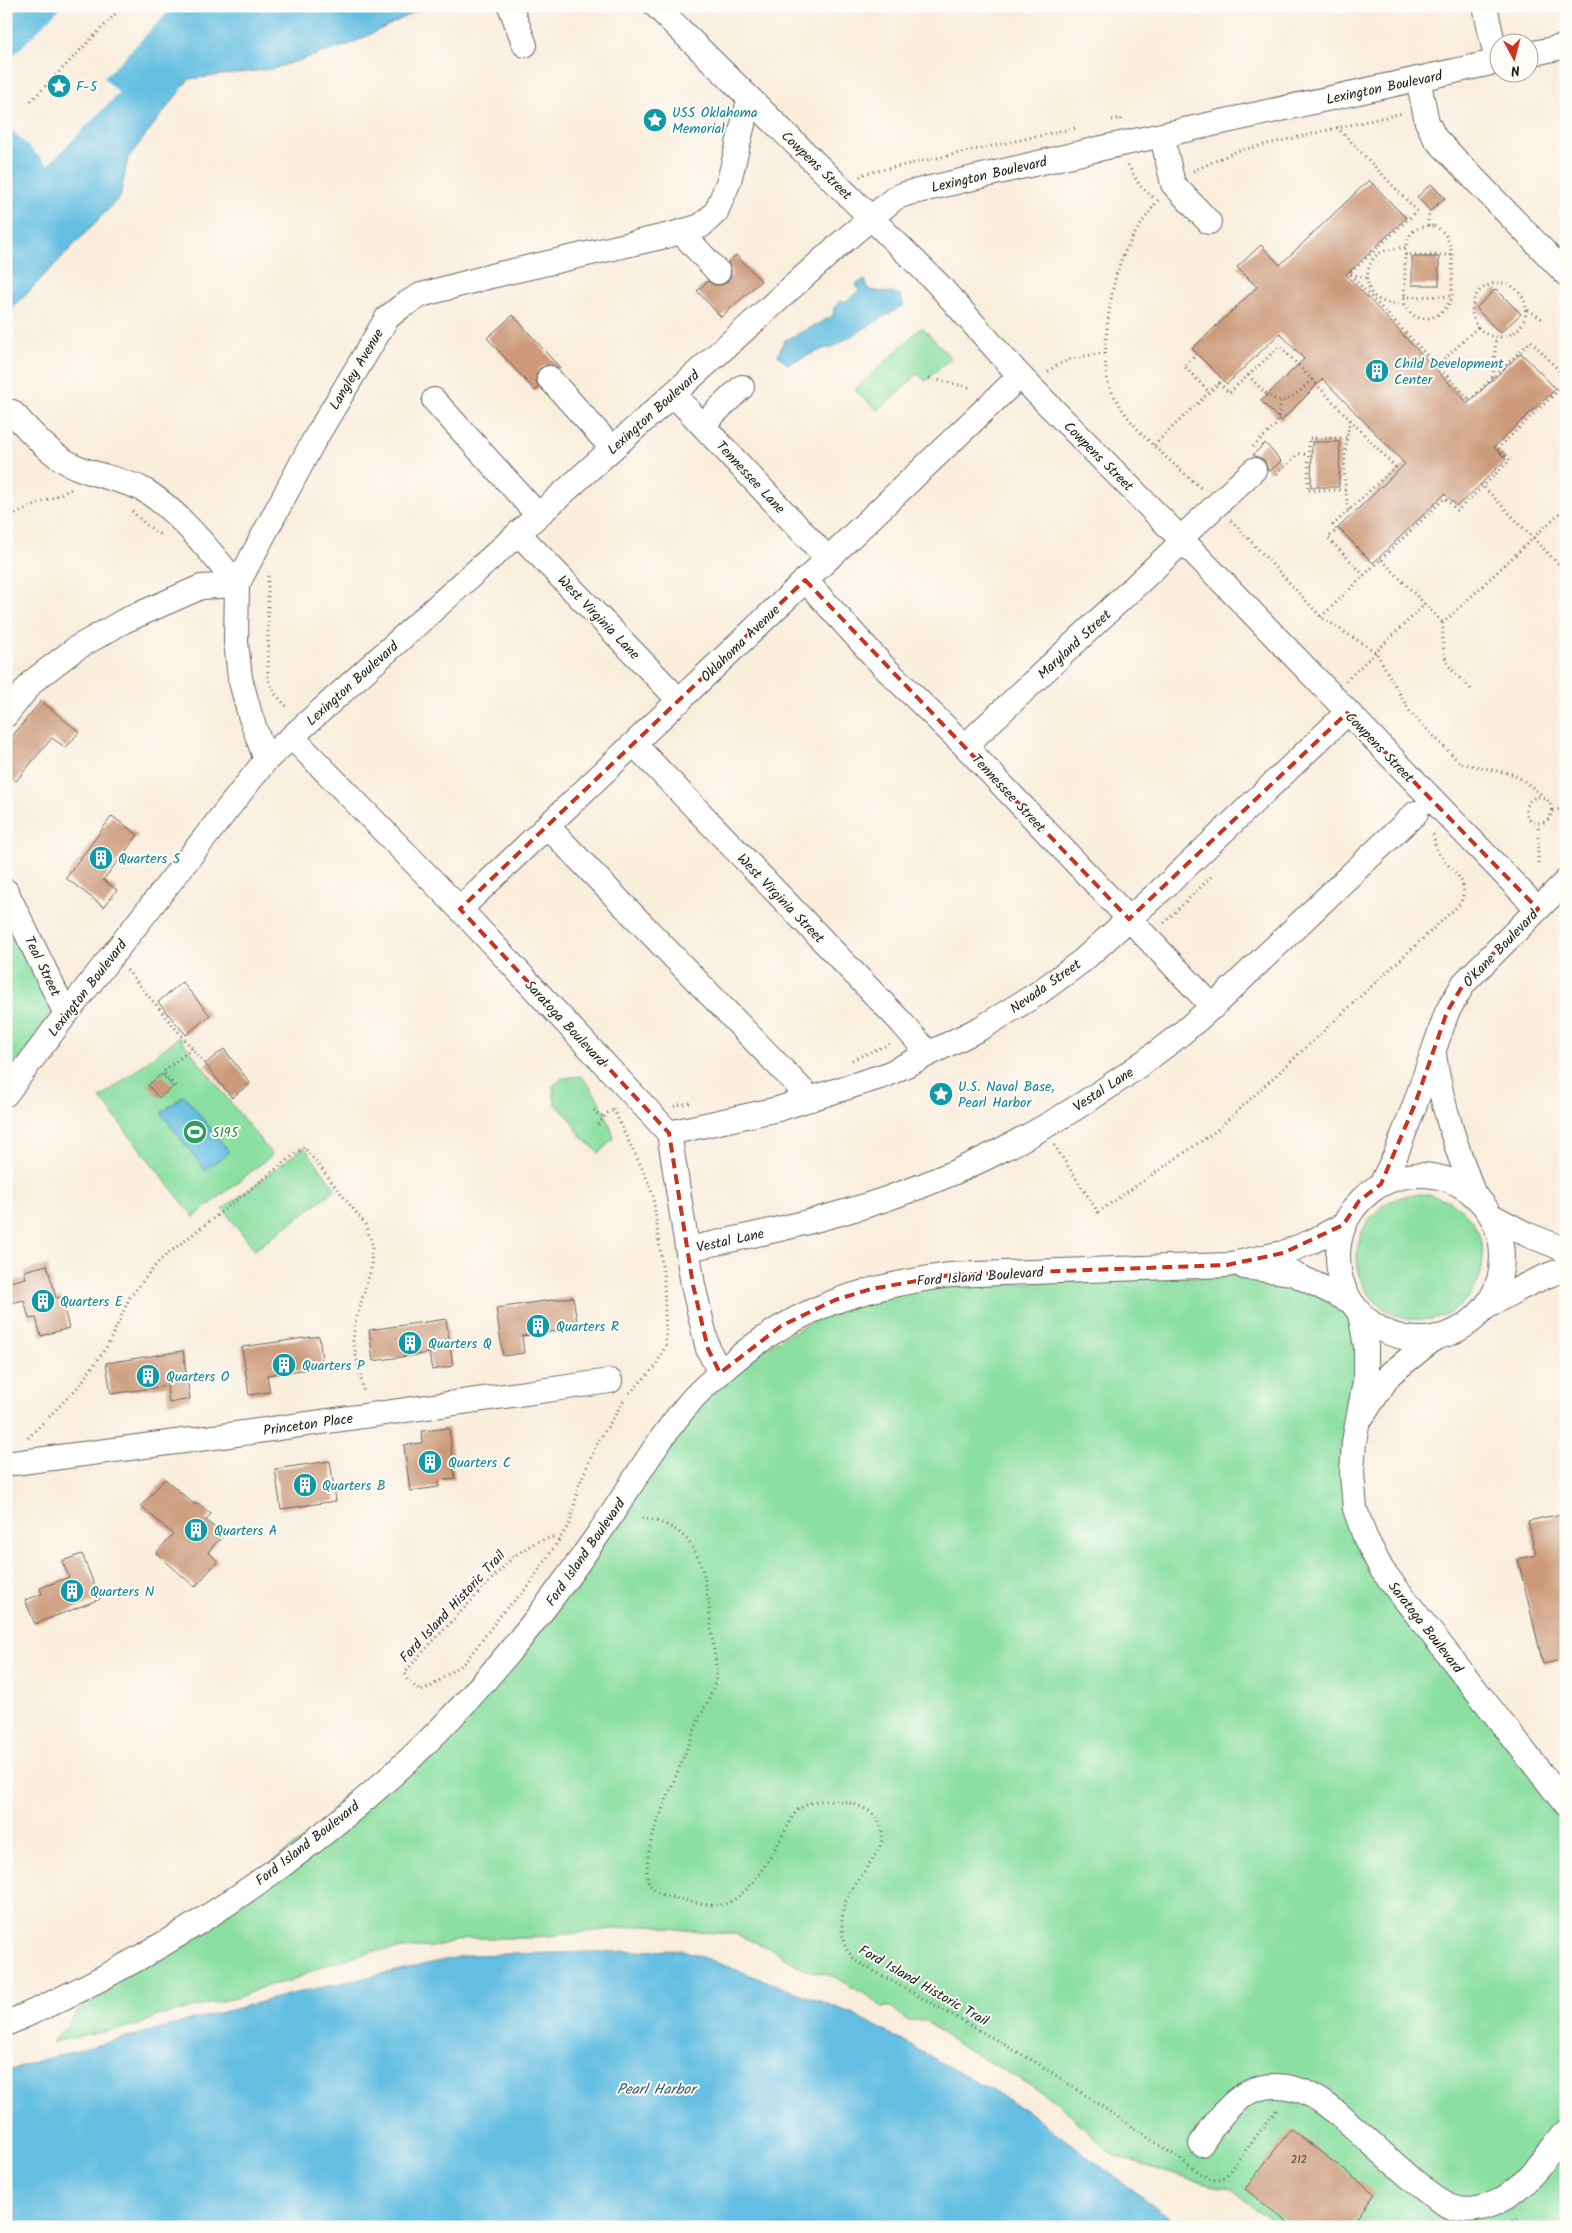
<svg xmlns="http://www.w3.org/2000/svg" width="1572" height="2233" viewBox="0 0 1572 2233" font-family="Kalam,sans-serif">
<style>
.green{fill:#8bdfa2;stroke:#547e5f}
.water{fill:#63bee1;stroke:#406d7e}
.pier{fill:#f9eddc}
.building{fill:#cc9a7a}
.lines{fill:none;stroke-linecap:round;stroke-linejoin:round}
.minor-casing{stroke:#69655f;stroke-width:26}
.path{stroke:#69655f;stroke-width:3;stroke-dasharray:1 4;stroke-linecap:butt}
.minor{stroke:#fff;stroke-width:24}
.marked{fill:none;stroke:#c8321e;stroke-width:4;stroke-dasharray:10 6;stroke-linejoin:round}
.labels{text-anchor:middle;stroke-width:4;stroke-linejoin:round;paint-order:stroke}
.number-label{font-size:11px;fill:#483c34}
.culture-label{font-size:14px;fill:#0d838f;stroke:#fdfcf7;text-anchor:start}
.street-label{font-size:14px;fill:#1c1c1c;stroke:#fdfcf7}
.leisure-label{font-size:14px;fill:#27864d;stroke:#fdfcf7;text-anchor:start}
.water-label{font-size:15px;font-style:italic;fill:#385d6b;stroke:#fdfcf7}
</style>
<rect width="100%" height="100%" fill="#fdfcf7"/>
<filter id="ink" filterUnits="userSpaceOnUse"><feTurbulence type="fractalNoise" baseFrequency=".02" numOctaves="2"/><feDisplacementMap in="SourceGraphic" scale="10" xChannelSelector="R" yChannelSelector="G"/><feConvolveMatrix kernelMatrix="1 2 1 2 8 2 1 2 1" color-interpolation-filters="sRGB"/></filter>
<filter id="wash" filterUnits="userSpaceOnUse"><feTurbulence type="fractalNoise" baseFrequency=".0096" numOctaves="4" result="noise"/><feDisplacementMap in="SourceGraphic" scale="20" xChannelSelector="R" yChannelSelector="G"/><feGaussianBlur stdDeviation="1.12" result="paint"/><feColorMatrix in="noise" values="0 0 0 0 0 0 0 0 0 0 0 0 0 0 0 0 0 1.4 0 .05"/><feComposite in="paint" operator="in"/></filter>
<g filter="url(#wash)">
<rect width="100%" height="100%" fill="#f9eddc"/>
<g class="green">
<path d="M922 327 951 358 926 381 918 374 878 411 855 390Z"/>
<path d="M6 891 66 1014 6 1094Z"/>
<path d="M179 1037 272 1155 194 1217 100 1098Z"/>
<path d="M581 1076C599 1097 606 1112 614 1138L599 1153 580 1135 570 1118 555 1104 553 1086 563 1078Z"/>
<path d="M304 1147 336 1189 255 1250 223 1209Z"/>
<circle cx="1420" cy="1257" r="63"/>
<path d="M1292 1273 1360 1314 1358 1423 1365 1537 1566 1805V2227H1280L1229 2188 1191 2180 1114 2156 1052 2098 949 2039 924 2020H907L891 2007H882L870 1997 832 1976 803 1969 774 1950 735 1934 698 1932 650 1925 528 1938H468L431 1947 374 1951 328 1964 290 1981 265 1986 239 1997 158 2016 139 2025 52 2042 113 1972 162 1946 415 1754 720 1373 871 1289Z"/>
</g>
<g class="water">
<path d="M6 6H427L351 44 272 69 189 79 128 158 120 197 10 311 6 336Z"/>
<path d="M865 280 869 290 899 294 904 305 831 348H826L787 364 778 355 784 341 833 316 834 307 840 301 845 302 859 291 856 284Z"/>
<path d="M184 1095 229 1152 205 1170 161 1113Z"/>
<path d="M683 1950 854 2014 1026 2110 1181 2227H6V2072L34 2062 287 1995 468 1955Z"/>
</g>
<path class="pier" d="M62 6H174L104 78 119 93 48 165 6 125V63Z"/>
<g id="blocks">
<g class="building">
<path d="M1369 180 1406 218 1346 275 1468 403 1521 353 1556 389 1494 447 1506 459 1476 489 1457 506 1445 494 1373 563 1338 528 1405 464 1323 379 1281 421 1261 401 1304 359 1280 333 1227 384 1192 349 1257 287 1237 267 1261 245 1280 265Z"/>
<path d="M1431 184 1445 198 1430 211 1417 197Z"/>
<path d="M736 255 761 281 721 317 697 291 708 281 714 285H722L727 282 731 276V268L728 262Z"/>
<rect x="1412" y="257" width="27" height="28"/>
<path d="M1496 289 1521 314 1500 333 1476 308Z"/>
<path d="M513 315 560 368 547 365 540 368 536 374V381L539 387 535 391 487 338Z"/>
<path d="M1312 442H1340L1339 487H1311Z"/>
<path d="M1265 443 1281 461 1269 472 1264 460 1253 455Z"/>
<path d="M41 701 79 732 66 748 52 738 16 781 6 773V744Z"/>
<path d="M112 816 138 835 103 880 117 890 104 907 66 878Z"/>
<path d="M182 982 210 1015 186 1035 158 1002Z"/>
<path d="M224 1049 250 1083 232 1098 205 1064Z"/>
<path d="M162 1074 173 1087 159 1098 148 1085Z"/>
<path d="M47 1265 56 1298 61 1297 69 1328 41 1336 36 1318 29 1319 24 1300 6 1304V1283L26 1278 24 1271Z"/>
<path d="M573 1297 578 1328 522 1336 524 1353 503 1356 496 1308Z"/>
<path d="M446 1319 453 1366 432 1370 429 1353 373 1361 369 1330Z"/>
<path d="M319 1336 323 1367 267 1375 270 1392 249 1395 242 1347Z"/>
<path d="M183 1351 190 1399 169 1403 167 1386 111 1394 106 1363Z"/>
<path d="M449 1428 455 1479 439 1481V1487L410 1491 404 1445 422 1443 421 1431Z"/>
<path d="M330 1461 336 1501 281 1509 275 1469Z"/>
<path d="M165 1479 195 1505 198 1503 211 1514 206 1520 223 1535 208 1552 218 1561 195 1587 156 1553 173 1534 141 1506Z"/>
<path d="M1566 1513V1659L1543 1664 1518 1559 1536 1555 1528 1521Z"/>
<path d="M82 1554 100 1599 35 1624 25 1600 42 1594 40 1588 69 1577 62 1561Z"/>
<path d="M1291 2129 1375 2194 1350 2227H1293L1245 2189Z"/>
</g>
</g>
</g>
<g filter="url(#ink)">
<use href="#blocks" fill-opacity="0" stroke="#69655f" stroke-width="1"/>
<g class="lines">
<g class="minor-casing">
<g id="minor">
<path d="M510 6 525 45"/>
<path d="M656 6 937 283 1020 376 1183 541 1538 909"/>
<path d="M1485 6 1497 62"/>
<path d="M1530 54 1566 46"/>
<path d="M1418 79 1427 122 1435 138 1566 274"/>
<path d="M1162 136 1173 184 1209 222"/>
<path d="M681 232 718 272"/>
<path d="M549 378 612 448"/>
<path d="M673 394 828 559"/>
<path d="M434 400 538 515"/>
<path d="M12 412C31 432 52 458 79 468 98 476 125 480 144 490 176 509 214 555 237 585"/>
<path d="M702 425 742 387"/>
<path d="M518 533 680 701"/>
<path d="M1180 539 1254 470"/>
<path d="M805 580 883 666 965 746 1213 1007"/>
<path d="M6 715 33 681 75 649 124 621 201 587 237 585"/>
<path d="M292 737 460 909 669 1133 693 1285 708 1349 720 1373"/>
<path d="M634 744 901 1022 928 1053"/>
<path d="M965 746 1183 541"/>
<path d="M266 760 250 715 240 678 236 642 237 585 313 442 387 318 402 306 421 295 491 276 670 235 701 226 716 212 729 181 747 108"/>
<path d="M547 826 811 1099"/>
<path d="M6 891 66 1014"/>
<path d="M460 909 1020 376"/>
<path d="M1434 1055C1441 1104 1457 1149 1474 1195"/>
<path d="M6 1094 66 1014 266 760 840 244 895 198 905 194 1098 149 1500 61"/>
<path d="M669 1133 778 1109 886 1075 981 1028 1037 994 1082 961 1170 882 1347 713"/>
<circle cx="1420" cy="1257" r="82"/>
<path d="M1381 1184 1396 1154 1415 1104 1447 1012 1464 983 1566 881"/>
<path d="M1492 1216 1526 1234 1566 1250"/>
<path d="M688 1249C755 1235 821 1221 886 1199 986 1165 1080 1111 1164 1047 1203 1018 1238 982 1274 948 1321 903 1368 858 1416 813"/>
<path d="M1244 1267 1292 1273 1350 1301"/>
<path d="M1485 1308C1511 1292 1537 1278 1566 1269"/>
<path d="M1360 1314 1366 1346V1376L1354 1442 1352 1473 1355 1509 1365 1537 1382 1570 1566 1805"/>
<path d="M1363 1415 1390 1374 1436 1337"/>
<path d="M6 1464 222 1436 610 1381"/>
<path d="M6 2024C156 1959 295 1867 414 1755 483 1689 543 1614 597 1536 628 1492 654 1444 689 1403 700 1389 716 1377 729 1365 797 1306 863 1287 950 1275L1227 1265 1283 1253 1311 1242 1343 1225"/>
<path d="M1201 2144C1215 2123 1234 2094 1260 2088 1305 2077 1338 2114 1368 2140 1383 2154 1398 2167 1413 2180 1431 2195 1450 2214 1476 2209 1517 2202 1541 2162 1566 2132"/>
</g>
</g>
<g class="path">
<path d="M31 101 123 6"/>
<path d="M1112 120 1121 118V123"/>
<path d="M1337 127 1417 211 1349 274 1471 401"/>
<path d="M1128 165 1140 186 1155 199"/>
<path d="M1193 171 1237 151 1403 113"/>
<path d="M860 177 863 174 1075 128"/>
<path d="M1158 200C1143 221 1126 244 1118 269 1110 295 1101 355 1108 382 1110 389 1114 396 1118 402 1136 435 1175 464 1203 490"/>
<path d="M1428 226V219L1430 211"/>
<path d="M1434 226C1459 237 1451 273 1452 296 1446 318 1416 329 1405 305 1404 293 1405 281 1405 270 1405 247 1404 224 1434 226Z"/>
<path d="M1405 247C1397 249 1386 249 1378 254 1365 263 1363 291 1378 299 1387 304 1396 304 1405 305"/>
<path d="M1405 255H1451"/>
<path d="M1346 275 1349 274 1367 278"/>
<circle cx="1499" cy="310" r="27"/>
<path d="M1404 297 1452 296"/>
<path d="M1528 310 1544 320"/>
<path d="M1197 354 1184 366 1209 392"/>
<path d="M1437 366 1479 326"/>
<path d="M1048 372C1065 357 1084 356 1106 353"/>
<path d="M1248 375C1275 405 1282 411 1312 379"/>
<path d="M1493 377 1496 338"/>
<path d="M929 378 972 388"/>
<path d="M1219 383 1229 393 1280 346 1395 467 1333 525 1337 530 1328 538 1364 575"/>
<path d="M1470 400 1531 341 1566 378"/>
<path d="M1154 445 1222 380"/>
<path d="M1253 447 1277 424 1281 401"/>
<path d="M1277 474 1298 454H1309"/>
<path d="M1481 484 1566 572"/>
<path d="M1345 490H1308L1309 438H1346"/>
<path d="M1349 510C1342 481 1344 449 1350 420"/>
<path d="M132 511 145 524 162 536"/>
<path d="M6 518 72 489"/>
<path d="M1231 520 1321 617 1376 652 1410 712 1460 763 1512 774 1523 780 1546 798"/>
<path d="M1381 559 1445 498 1457 511 1510 460 1498 448 1566 383"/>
<path d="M268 576V679L275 694 287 707"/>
<path d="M1321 617 1381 559 1443 623"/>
<path d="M1346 681 1425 604"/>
<path d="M1471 689C1444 663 1442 661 1443 623L1566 507"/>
<circle cx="1539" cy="810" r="13"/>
<path d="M1553 811 1566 807"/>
<path d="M1538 863V823"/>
<path d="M1164 923 1212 876"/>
<path d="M127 970 205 1064"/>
<path d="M852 1060 890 1044"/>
<path d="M175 1086 163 1072 192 1048"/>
<path d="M674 1106 690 1103"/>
<path d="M614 1109C625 1139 644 1166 653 1196L664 1280 666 1345 655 1367 630 1393"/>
<path d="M594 1110 599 1116H603"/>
<path d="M598 1125 607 1113 615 1110"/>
<path d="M1054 1145 1098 1212 1216 1131 1460 904C1472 878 1450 872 1438 852 1435 847 1434 839 1433 833"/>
<path d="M28 1438 79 1386 108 1345 130 1297 160 1260 304 1147 366 1225 372 1244 371 1269 355 1323 353 1341 364 1393"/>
<path d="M642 1518C704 1527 706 1577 711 1628 712 1643 717 1661 716 1677 714 1691 705 1706 699 1719 689 1744 679 1768 669 1793 659 1818 648 1842 647 1869 646 1886 654 1893 670 1897 686 1900 703 1906 719 1905 751 1903 781 1837 796 1811 803 1806 810 1802 820 1801 842 1797 887 1808 882 1839 881 1846 876 1854 872 1860 856 1885 841 1896 842 1927 842 1942 846 1951 856 1961L1039 2064 1211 2180H1219L1225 2177 1278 2108"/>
<path d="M553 1537 536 1542 514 1556 416 1659 405 1673 407 1680 420 1691 429 1688 466 1661 503 1612 528 1587 570 1523 579 1485 596 1446 624 1400"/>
<path d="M1505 2227 1518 2217"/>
</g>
<use href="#minor" class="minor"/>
</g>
</g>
<path class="marked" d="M805 580 1129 919 1347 713 1538 909 1464 983 1447 1012 1415 1104 1381 1184 1359 1201 1343 1225 1283 1253 1227 1265 950 1275 871 1289 835 1300 781 1326 720 1373 708 1349 693 1285 669 1133 460 909Z"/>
<defs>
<g id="sight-disc" transform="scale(1.25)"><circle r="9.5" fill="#0f9aa8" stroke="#fdfcf7"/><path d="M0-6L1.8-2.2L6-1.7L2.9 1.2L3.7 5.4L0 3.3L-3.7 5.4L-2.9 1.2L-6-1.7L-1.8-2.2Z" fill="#fff"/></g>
<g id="building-disc" transform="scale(1.25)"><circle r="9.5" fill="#0f9aa8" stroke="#fdfcf7"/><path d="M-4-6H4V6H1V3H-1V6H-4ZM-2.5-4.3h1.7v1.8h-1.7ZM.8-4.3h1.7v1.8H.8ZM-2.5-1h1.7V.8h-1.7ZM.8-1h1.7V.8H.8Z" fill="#fff"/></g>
<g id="stadium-disc" transform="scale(1.25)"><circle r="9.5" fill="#2e9e5b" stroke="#fdfcf7"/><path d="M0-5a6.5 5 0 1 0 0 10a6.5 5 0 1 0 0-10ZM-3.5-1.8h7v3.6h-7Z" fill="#fff"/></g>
</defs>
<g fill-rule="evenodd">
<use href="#sight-disc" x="59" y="86"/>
<use href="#sight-disc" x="655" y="120"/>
<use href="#building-disc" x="1377" y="371"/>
<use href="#building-disc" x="101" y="858"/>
<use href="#sight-disc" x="941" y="1094"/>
<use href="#stadium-disc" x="195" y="1132"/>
<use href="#building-disc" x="43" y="1301"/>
<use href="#building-disc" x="538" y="1326"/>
<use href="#building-disc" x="410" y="1343"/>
<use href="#building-disc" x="284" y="1365"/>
<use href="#building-disc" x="148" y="1376"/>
<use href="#building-disc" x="430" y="1462"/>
<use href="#building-disc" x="305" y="1485"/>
<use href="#building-disc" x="196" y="1530"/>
<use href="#building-disc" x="72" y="1591"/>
</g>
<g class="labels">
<g class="number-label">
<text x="1299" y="2163">212</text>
</g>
<g class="culture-label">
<text x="76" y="91">F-5</text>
<text x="672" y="117">USS Oklahoma<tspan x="672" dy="16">Memorial</tspan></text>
<text x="1394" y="368">Child Development<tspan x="1394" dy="16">Center</tspan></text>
<text x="118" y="863">Quarters S</text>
<text x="958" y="1091">U.S. Naval Base,<tspan x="958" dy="16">Pearl Harbor</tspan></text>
<text x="60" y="1306">Quarters E</text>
<text x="556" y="1331">Quarters R</text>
<text x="428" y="1348">Quarters Q</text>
<text x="302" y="1370">Quarters P</text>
<text x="166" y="1381">Quarters O</text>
<text x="448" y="1467">Quarters C</text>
<text x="322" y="1490">Quarters B</text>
<text x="214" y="1535">Quarters A</text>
<text x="90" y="1596">Quarters N</text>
</g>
<g class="street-label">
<text transform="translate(1384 87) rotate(-12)" y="5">Lexington Boulevard</text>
<text transform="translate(817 165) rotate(44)" y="5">Cowpens Street</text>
<text transform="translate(989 174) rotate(-13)" y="5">Lexington Boulevard</text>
<text transform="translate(356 369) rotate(-59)" y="5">Langley Avenue</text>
<text transform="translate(653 412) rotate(-42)" y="5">Lexington Boulevard</text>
<text transform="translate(1099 456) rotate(45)" y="5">Cowpens Street</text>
<text transform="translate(751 477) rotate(47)" y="5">Tennessee Lane</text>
<text transform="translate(599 617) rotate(46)" y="5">West Virginia Lane</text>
<text transform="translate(740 643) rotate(-44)" y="5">Oklahoma Avenue</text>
<text transform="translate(1074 644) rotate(-43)" y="5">Maryland Street</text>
<text transform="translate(352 683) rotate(-42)" y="5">Lexington Boulevard</text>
<text transform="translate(1380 747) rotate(46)" y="5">Cowpens Street</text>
<text transform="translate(1009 793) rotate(47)" y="5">Tennessee Street</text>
<text transform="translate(781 898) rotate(46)" y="5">West Virginia Street</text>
<text transform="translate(1500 948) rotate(-46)" y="5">O'Kane Boulevard</text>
<text transform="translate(43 966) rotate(64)" y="5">Teal Street</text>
<text transform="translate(1045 986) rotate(-35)" y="5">Nevada Street</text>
<text transform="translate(87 988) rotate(-52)" y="5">Lexington Boulevard</text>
<text transform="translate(566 1023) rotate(47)" y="5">Saratoga Boulevard</text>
<text transform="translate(1103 1089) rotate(-33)" y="5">Vestal Lane</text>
<text transform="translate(730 1240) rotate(-12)" y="5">Vestal Lane</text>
<text transform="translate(980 1276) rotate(-4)" y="5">Ford Island Boulevard</text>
<text transform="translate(308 1424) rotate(-8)" y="5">Princeton Place</text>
<text transform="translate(585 1552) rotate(-55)" y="5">Ford Island Boulevard</text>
<text transform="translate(452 1606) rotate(-47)" y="5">Ford Island Historic Trail</text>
<text transform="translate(1426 1627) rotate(52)" y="5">Saratoga Boulevard</text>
<text transform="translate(307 1843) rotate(-38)" y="5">Ford Island Boulevard</text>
<text transform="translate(924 1985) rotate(30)" y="5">Ford Island Historic Trail</text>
</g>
<g class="leisure-label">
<text x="212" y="1137">S195</text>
</g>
<g class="water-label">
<text x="656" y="2094">Pearl Harbor</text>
</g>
</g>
<rect width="1572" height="2233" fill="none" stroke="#fdfcf7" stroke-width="25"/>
<g transform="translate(1514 58) rotate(173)"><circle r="24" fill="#fdfcf7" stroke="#a3a29f"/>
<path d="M0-4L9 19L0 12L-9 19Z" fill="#c8321e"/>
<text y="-8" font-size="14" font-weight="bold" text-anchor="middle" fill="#1c1c1c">N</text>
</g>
</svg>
